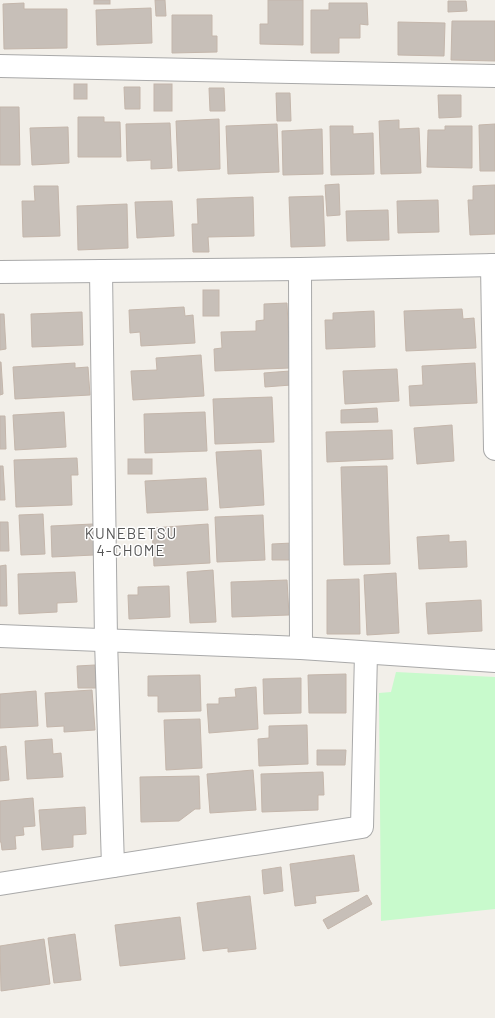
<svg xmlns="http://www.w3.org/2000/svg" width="495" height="1018" viewBox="0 0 495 1018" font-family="Barlow,sans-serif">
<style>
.park{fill:#c8facc}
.building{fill:#c7bfb8;stroke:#c4b6ab}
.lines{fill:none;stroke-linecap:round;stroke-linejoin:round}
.street-casing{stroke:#a9a9a9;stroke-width:24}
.street{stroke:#fff;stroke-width:22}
.labels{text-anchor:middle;stroke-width:3;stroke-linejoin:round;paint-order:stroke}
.neighbourhood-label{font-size:15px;letter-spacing:1px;fill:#555;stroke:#fff}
</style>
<rect width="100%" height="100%" fill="#f2efe9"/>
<path class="park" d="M396 672 495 677V909L381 921 379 693 391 692Z"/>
<g class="building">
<rect x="94" y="0" width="16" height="4"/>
<path d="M155 0H165L166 16H156Z"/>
<path d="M268 0H303V45L260 44V24H268Z"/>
<path d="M448 1H466L467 11 448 12Z"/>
<path d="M24 3V9H67V48L4 49 3 4Z"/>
<path d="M329 3H367L368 25 360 24V38H339V53H311V10H329Z"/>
<path d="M151 8 152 43 97 45 96 10Z"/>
<path d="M172 15H212V36H217V52L172 53Z"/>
<path d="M452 21H495V61L451 60Z"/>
<path d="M398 22 445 23 444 56 398 55Z"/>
<rect x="74" y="84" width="13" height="15"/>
<rect x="154" y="84" width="18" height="27"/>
<path d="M124 87H140V109H125Z"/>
<path d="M209 88H224L225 111H210Z"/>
<path d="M276 93H290L291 121H277Z"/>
<path d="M438 95H461V117L439 118Z"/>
<path d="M0 107H19L20 165H0Z"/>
<path d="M78 117H104V122H120L121 157H78Z"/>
<path d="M219 119 220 169 178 171 176 121Z"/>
<path d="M399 120V129L419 128 421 173 381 174 379 121Z"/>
<path d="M170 123 172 168 151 169V160L127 161 126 124Z"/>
<path d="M277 124 279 172 228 174 226 126Z"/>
<path d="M495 124V171H480L479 125Z"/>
<path d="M330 126H353V134L373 133 374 174 331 175Z"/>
<path d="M445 126H472V168L427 167 428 130H445Z"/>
<path d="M68 127 69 163 32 165 30 128Z"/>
<path d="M322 129 323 174 283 175 282 131Z"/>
<path d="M339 184 340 215 327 216 325 185Z"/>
<path d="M495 185V234L470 235 468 200H473V186Z"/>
<path d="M34 186H58L60 236 23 237 22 201H35Z"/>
<path d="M323 196 325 246 291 247 289 197Z"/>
<path d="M253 197 254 236 208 237 209 252H193L192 224H198L197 199Z"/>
<path d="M438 200 439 232 398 233 397 201Z"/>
<path d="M172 201 174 236 137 238 135 202Z"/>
<path d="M127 204 128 248 78 250 77 206Z"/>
<path d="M388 210 389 240 347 241 346 211Z"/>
<rect x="203" y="290" width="16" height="26"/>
<path d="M287 303 290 368 215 371 214 349 222 348 221 332 256 331V321L264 320V304Z"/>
<path d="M184 307 185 316 193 315 195 343 141 346 140 332 130 333 129 310Z"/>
<path d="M462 309 463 319 474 318 476 348 406 351 404 311Z"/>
<path d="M374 311 375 347 326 349 325 320H333V313Z"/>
<path d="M82 312 83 345 32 347 31 314Z"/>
<path d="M0 314H4L6 349 0 350Z"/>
<path d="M201 355 204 396 133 400 131 371 157 370 156 358Z"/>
<path d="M0 362H1L3 394 0 395Z"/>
<path d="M75 363V368L88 367 90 395 15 399 13 367Z"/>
<path d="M475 363 477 403 410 406 409 386 423 385 422 366Z"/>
<path d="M397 369 399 401 345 404 343 371Z"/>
<path d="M290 371 291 385 265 387 264 373Z"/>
<path d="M272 397 274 442 215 444 213 399Z"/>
<path d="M377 408 378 422 341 423V410Z"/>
<path d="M64 412 66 447 15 450 13 415Z"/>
<path d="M205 412 207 451 145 453 144 414Z"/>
<path d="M0 416H5L6 449H0Z"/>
<path d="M452 425 454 461 417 464 414 428Z"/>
<path d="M392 430 393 459 327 462 326 432Z"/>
<path d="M261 450 264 505 220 508 216 452Z"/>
<path d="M77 458 78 475H71L72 505 16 507 14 460Z"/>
<rect x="128" y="459" width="24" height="15"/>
<path d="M0 466H3L5 500H0Z"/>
<path d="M387 466 390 564 344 565 341 467Z"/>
<path d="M206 478 208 510 147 513 145 481Z"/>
<path d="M43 514 45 554 21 555 19 515Z"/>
<path d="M263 515 265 560 217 562 215 517Z"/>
<path d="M0 522H8L9 551H0Z"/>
<path d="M93 524 94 555 52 557 51 526Z"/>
<path d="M208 524 210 563 154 566 152 528Z"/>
<path d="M449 535V542L466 541 467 567 419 569 417 537Z"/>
<path d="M292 543 293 560H272V544Z"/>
<path d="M6 565 7 606H0V566Z"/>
<path d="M213 570 216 622 190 623 187 572Z"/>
<path d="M75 572 77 602 57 603V612L19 614 18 574Z"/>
<path d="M396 573 399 633 367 635 364 575Z"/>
<path d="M359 579 360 634H327V580Z"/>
<path d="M287 580 289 615 232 617 231 582Z"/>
<path d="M169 586 170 617 129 619 128 595H138V587Z"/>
<path d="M481 600 482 631 428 634 426 603Z"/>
<path d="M95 665 96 688H78L77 666Z"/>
<path d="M346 674V713H309L308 675Z"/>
<path d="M200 675 201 711 158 712V696H148V676Z"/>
<path d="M301 678V713L264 714 263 679Z"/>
<path d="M256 687 258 729 209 733 207 704H219V698L236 697 235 689Z"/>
<path d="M92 690 95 730 64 732V726L47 727 45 693Z"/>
<path d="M36 691 38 726 0 728V694Z"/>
<path d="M200 719 202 768 166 770 164 720Z"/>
<path d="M307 725 308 764 259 766 258 739 269 738V726Z"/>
<path d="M52 739 53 754 61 753 63 777 27 779 25 741Z"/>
<path d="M6 746 9 780 0 781V747Z"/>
<path d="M317 750H346L345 765H317Z"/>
<path d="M253 770 256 810 210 813 207 774Z"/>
<path d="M323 772 324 795H318V810L262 812 261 774Z"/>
<path d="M199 776 200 809H195L179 821 141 822 140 777Z"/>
<path d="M33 798 35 826 23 827 24 835 15 836 16 849 2 850 1 842H0V801Z"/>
<path d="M85 807 86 834 73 835V847L42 850 39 810Z"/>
<path d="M354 855 359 891 315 896 316 903 295 906 290 864Z"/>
<path d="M281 867 283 891 264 894 262 870Z"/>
<path d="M367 895 372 904 328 929 323 920Z"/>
<path d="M250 896 256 949 228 952V948L203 951 197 903Z"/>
<path d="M180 917 185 959 120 966 115 925Z"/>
<path d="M75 934 81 980 54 983 48 938Z"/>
<path d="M44 939 50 984 1 991 0 946Z"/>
</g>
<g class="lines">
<g class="street-casing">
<g id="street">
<path d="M0 66 495 76"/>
<path d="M492 265 495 449"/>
<path d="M300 269 301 648"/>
<path d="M101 271 106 640 113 866"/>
<path d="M0 272 300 269 495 265"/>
<path d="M0 636 301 648 495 661"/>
<path d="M0 884 362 827 366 653"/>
</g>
</g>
<use href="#street" class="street"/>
</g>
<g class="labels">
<g class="neighbourhood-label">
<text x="131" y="539">KUNEBETSU<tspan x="131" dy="17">4-CHOME</tspan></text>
</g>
</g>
</svg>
